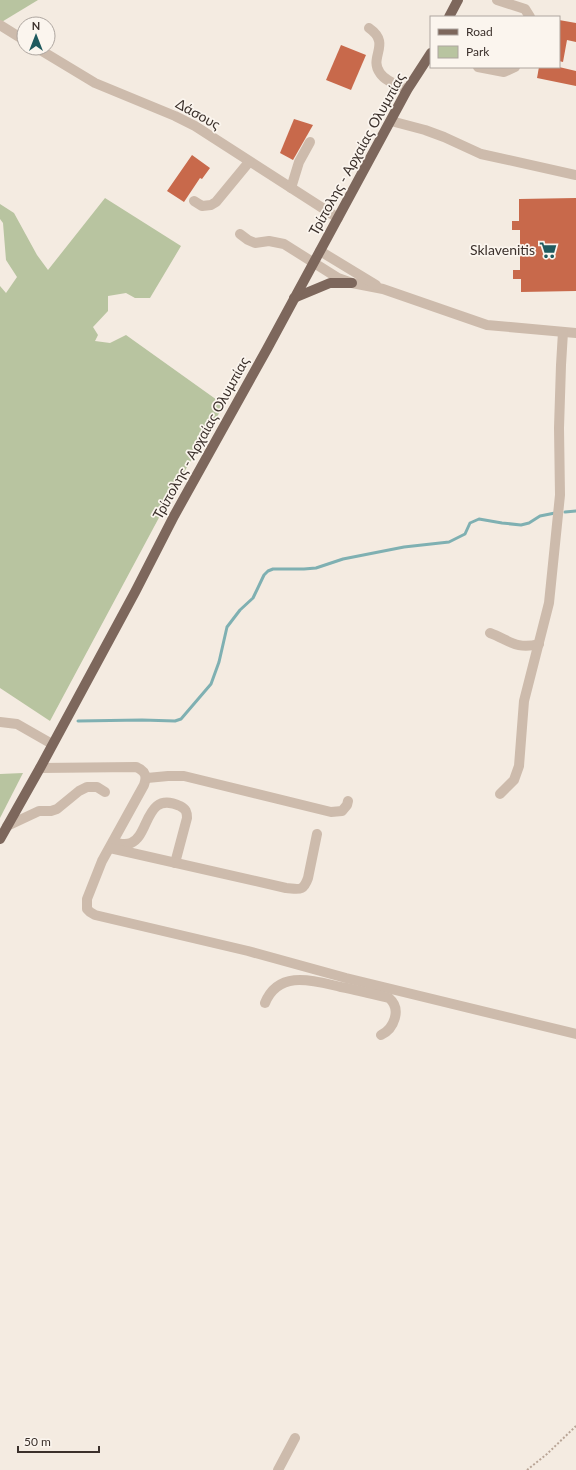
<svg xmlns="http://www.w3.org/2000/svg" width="576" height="1470" viewBox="0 0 576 1470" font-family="Lato,sans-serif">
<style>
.green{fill:#b8c4a0}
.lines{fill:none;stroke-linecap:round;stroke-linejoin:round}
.stream{stroke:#7fb0b2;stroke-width:3}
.building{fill:#c8694b}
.path{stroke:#b9a596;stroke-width:2;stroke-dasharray:2 2;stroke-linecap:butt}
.minor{stroke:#cdbbac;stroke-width:10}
.major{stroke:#7d675c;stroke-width:10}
.labels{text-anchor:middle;stroke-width:3.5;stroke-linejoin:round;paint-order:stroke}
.street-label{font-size:14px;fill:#3b302b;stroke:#fbf5ee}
.poi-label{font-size:14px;fill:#3b302b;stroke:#fbf5ee;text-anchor:end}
</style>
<rect width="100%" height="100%" fill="#f4ebe1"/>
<g class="green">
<path d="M0 0H38L0 23Z"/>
<path d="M105 198 181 246 150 298H135L126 293 108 296V311L93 327 98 335 95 341 110 343 126 335 224 405 177 484 50 721 0 688V286L6 293 17 277 6 260 3 223 0 219V204L14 213 37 255 48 270Z"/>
<path d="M23 773 0 818V774Z"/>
</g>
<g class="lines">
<g class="stream">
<path d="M565 512 576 511"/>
<path d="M78 721 142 720 175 721 181 719 211 684 219 662 227 627 240 610 253 598 264 575 268 571 273 569H304L316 568 343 559 404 547 449 542 465 534 470 523 479 519 502 523 521 525 529 523 540 516 555 513"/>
</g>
</g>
<g class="building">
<path d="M559 20 576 23V42L567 40 563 62 559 61Z"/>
<path d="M341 45 366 55 351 90 326 80Z"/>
<path d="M539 67H559L576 71V86L537 78Z"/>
<path d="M294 119 313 125 293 160 280 153Z"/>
<path d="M192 155 210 168 202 179 200 178 184 202 167 191Z"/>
<path d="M576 198V291L521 292V279H513V270H520V230H512V221H519V199Z"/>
</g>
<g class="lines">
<path class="path" d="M527 1470 547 1454 576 1426"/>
<g class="minor">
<path d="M497 0 525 9 530 17"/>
<path d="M0 25 24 40"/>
<path d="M369 28C392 44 368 57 380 73 385 81 399 86 407 90"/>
<path d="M37 48 95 83 175 116 195 126 338 218"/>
<path d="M478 67 504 72 515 67"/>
<path d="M391 121 425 130 444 137 481 154 576 175"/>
<path d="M291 188 299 162 310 142"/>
<path d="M194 201 202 206 211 205 216 202 249 162"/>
<path d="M240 234 248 240 255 243 269 241 284 244 338 278 352 283 383 289 487 325 576 333"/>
<path d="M320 251 376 285"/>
<path d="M490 633C509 640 516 650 539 644"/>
<path d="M0 722 17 724 52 744"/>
<path d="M40 768 136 767C146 771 147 777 144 785L102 861 87 899V909L90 912 95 915 248 951 346 978 576 1034"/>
<path d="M147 778 168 776H184L331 812 342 811 347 805 348 801"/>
<path d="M500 794 514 780 519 766 524 701 549 603 560 495 559 428 561 365 563 332"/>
<path d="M7 826 39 811H51L57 809 79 791 87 787H97L105 792"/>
<path d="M113 842C118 844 126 845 131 843 150 835 145 790 180 806 186 809 187 812 187 818L175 863"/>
<path d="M110 848 286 888C299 889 303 892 308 878L317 834"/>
<path d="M265 1003C279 969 314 981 341 987 357 990 373 994 389 998 402 1009 394 1029 381 1035"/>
<path d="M278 1470 295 1438"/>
</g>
<g class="major">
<path d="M449 17 458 0"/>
<path d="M294 298 330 283H352"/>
<path d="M0 839 40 768 135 592 174 516 267 349 407 90 431 53"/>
</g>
</g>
<defs>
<g id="supermarket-bare" transform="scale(1.38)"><path d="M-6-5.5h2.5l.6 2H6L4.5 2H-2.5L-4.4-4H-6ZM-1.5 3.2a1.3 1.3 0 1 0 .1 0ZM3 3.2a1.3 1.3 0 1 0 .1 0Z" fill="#1f5a5e" stroke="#fbf5ee" stroke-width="2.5" paint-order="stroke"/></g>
</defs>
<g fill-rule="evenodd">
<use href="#supermarket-bare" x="548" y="250"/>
</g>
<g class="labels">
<g class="street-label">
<text transform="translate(198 114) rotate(29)" y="5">Δάσους</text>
<text transform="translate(357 154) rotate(-61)" y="5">Τρίπολης - Αρχαίας Ολυμπίας</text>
<text transform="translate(201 438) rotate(-61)" y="5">Τρίπολης - Αρχαίας Ολυμπίας</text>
</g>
<g class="poi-label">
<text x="535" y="255">Sklavenitis</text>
</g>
</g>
<rect x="430" y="16" width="130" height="52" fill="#fbf5ee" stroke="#aea6a0"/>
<rect x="438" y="29" width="20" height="6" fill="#7d675c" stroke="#aea6a0"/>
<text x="466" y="36" font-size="12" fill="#3b302b">Road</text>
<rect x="438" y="46" width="20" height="12" fill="#b8c4a0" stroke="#aea6a0"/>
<text x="466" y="56" font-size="12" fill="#3b302b">Park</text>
<g transform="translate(36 36)"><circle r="19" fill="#fbf5ee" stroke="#aea6a0"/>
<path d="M0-3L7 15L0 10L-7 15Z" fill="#1f5a5e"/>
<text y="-6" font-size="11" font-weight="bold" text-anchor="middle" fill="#3b302b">N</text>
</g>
<path d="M18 1446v6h81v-6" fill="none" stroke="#3b302b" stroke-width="2"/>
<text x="24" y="1446" font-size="12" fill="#3b302b" stroke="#fbf5ee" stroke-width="3" paint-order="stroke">50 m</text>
</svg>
